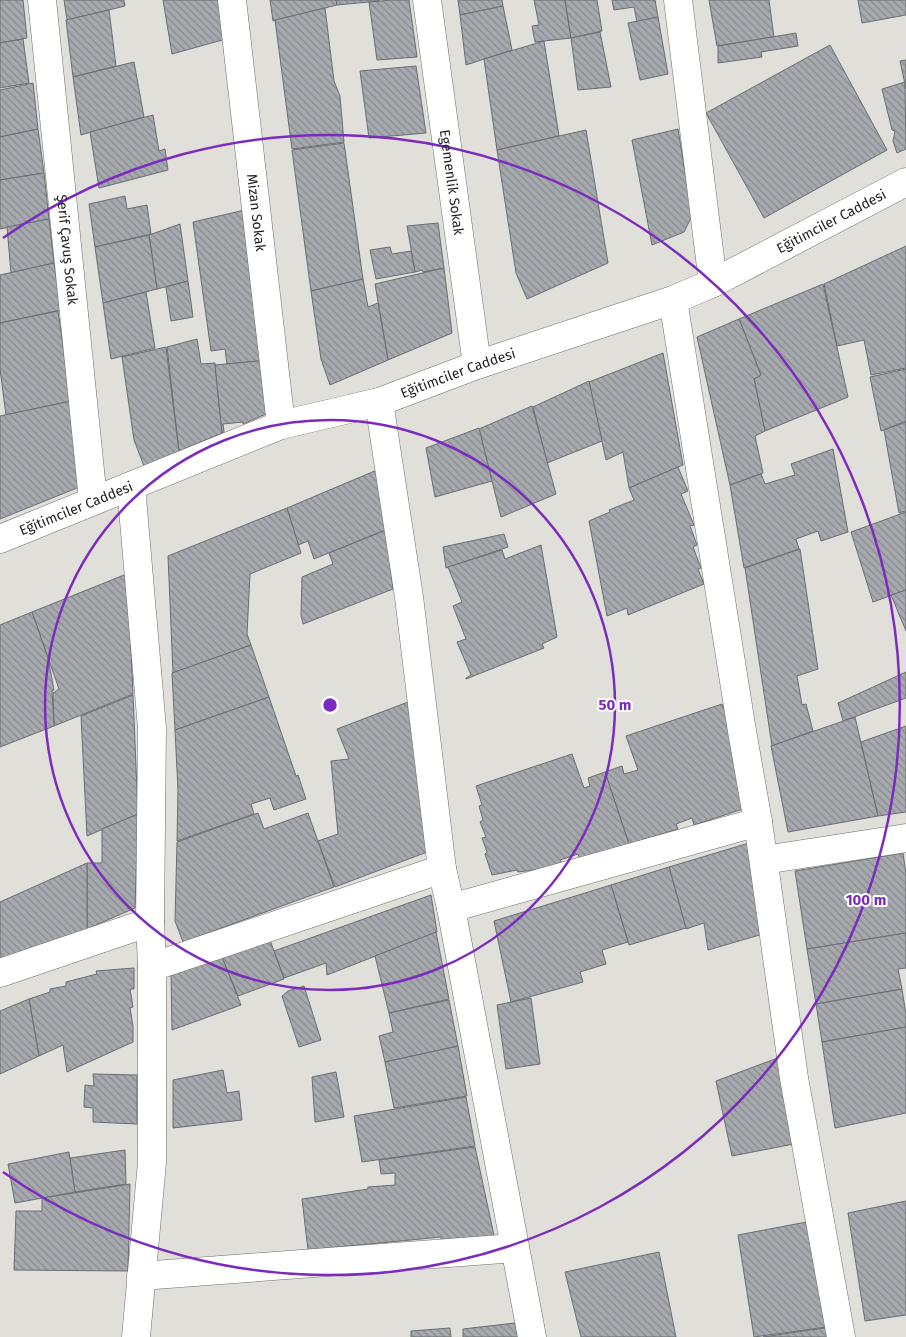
<svg xmlns="http://www.w3.org/2000/svg" width="906" height="1337" viewBox="0 0 906 1337" font-family="'Fira Sans',sans-serif">
<style>
.building{fill:url(#building-back-hatch);stroke:#6a6d71}
.lines{fill:none;stroke-linecap:round;stroke-linejoin:round}
.street-casing{stroke:#6f6e69;stroke-width:29}
.secondary-casing{stroke:#6f6e69;stroke-width:29}
.street{stroke:#fff;stroke-width:28}
.secondary{stroke:#fff;stroke-width:28}
.ring{fill:none;stroke:#7b2cbf;stroke-width:2.5}
.labels{text-anchor:middle;stroke-width:4;stroke-linejoin:round;paint-order:stroke}
.street-label{font-size:14px;fill:#1e1e1c;stroke:#fff}
.centre{fill:#7b2cbf;stroke:#fff;stroke-width:2.5}
.ring-label{font-size:15px;text-anchor:middle;font-weight:bold;fill:#7b2cbf;stroke:#fff;stroke-width:4;stroke-linejoin:round;paint-order:stroke}
</style>
<defs>
<pattern id="building-back-hatch" width="6" height="6" patternUnits="userSpaceOnUse" patternTransform="scale(1.25)"><rect width="6" height="6" fill="#a6aaae"/><path d="M-1 5l2 2M0 0l6 6M5-1l2 2" fill="none" stroke="#878a8d"/></pattern>
</defs>
<rect width="100%" height="100%" fill="#e1dfda"/>
<g class="building">
<path d="M0 0H23L27 38 0 43Z"/>
<path d="M64 0H124L125 6 67 20Z"/>
<path d="M163 0H221L226 39 172 54Z"/>
<path d="M270 0H336L337 5 273 21Z"/>
<path d="M336 0H379V1L337 5Z"/>
<path d="M392 0H409L417 57 377 60 369 2Z"/>
<path d="M458 0H502L503 6 460 15Z"/>
<path d="M534 0H565L571 38 535 42 532 26 539 25Z"/>
<path d="M565 0H597L602 31 571 38Z"/>
<path d="M612 0H655L658 17 637 22 634 7 614 10Z"/>
<path d="M709 0H769L774 37 717 46Z"/>
<path d="M858 0H906V15L862 23Z"/>
<path d="M503 6 512 50 466 65 460 15Z"/>
<path d="M325 8 334 81 340 96 344 142 292 149 275 20Z"/>
<path d="M109 10 116 66 73 77 66 20Z"/>
<path d="M658 17 668 74 640 80 628 23Z"/>
<path d="M600 32 611 87 578 90 571 38Z"/>
<path d="M796 33 798 46 761 52 762 57 718 63V46Z"/>
<path d="M23 39 29 83 0 88V43Z"/>
<path d="M544 41 559 136 497 150 484 59Z"/>
<path d="M830 45 887 150 764 218 706 113Z"/>
<path d="M906 60V89L900 61Z"/>
<path d="M134 62 144 117 81 135 73 77Z"/>
<path d="M416 66 426 133 369 138 360 71Z"/>
<path d="M905 82 906 149 897 153 893 141 895 131 892 130 882 89Z"/>
<path d="M33 83 38 129 0 137V90Z"/>
<path d="M153 115 159 151 165 149 168 170 99 188 90 132Z"/>
<path d="M38 129 44 173 0 180V137Z"/>
<path d="M678 129 692 216 684 232 652 245 632 140Z"/>
<path d="M586 130 608 263 527 299 516 273 497 150Z"/>
<path d="M344 143 363 279 311 291 292 150Z"/>
<path d="M44 173 49 219 0 229V180Z"/>
<path d="M125 196 127 209 147 205 151 234 95 247 89 204Z"/>
<path d="M249 209 269 360 227 364 225 349 211 351 193 222Z"/>
<path d="M49 219 54 263 11 273 7 227Z"/>
<path d="M438 223 444 268 423 272 422 270 415 272 407 226Z"/>
<path d="M180 224 188 281 157 289 149 235Z"/>
<path d="M149 235 157 289 103 303 95 247Z"/>
<path d="M906 246V368L871 375 864 340 837 346 824 284Z"/>
<path d="M390 247 392 254 411 251 415 272 376 279 370 250Z"/>
<path d="M54 263 61 310 0 323V275Z"/>
<path d="M444 268 452 333 388 360 375 284Z"/>
<path d="M363 279 368 307 378 303 388 360 330 385 321 359 311 291Z"/>
<path d="M188 281 193 317 171 321 166 287Z"/>
<path d="M823 284 848 397 765 431 754 379 761 375 739 319Z"/>
<path d="M146 292 155 348 111 359 103 303Z"/>
<path d="M58 311 71 401 6 415 0 369V323Z"/>
<path d="M739 319 761 375 754 379 765 431 755 436 763 473 730 485 697 337Z"/>
<path d="M197 339 201 364 215 363 222 433 179 451 167 347Z"/>
<path d="M166 347 179 452 144 466 134 440 122 357Z"/>
<path d="M663 353 683 465 629 488 623 452 606 460 589 382Z"/>
<path d="M269 360 275 410 243 424V422L223 424 224 432 222 433 215 365Z"/>
<path d="M906 369V421L881 431 870 377Z"/>
<path d="M589 381 602 441 547 463 533 407Z"/>
<path d="M71 401 82 486 0 519V416Z"/>
<path d="M532 406 556 494 501 517 479 429Z"/>
<path d="M906 422V511L899 513 884 430Z"/>
<path d="M479 428 492 481 435 497 426 448Z"/>
<path d="M833 449 848 532 821 541 818 531 796 539 799 549 744 568 730 485 761 474 765 484 795 475 791 464Z"/>
<path d="M678 467 688 491 681 494 694 525 690 526 697 545 693 547 701 568 698 569 704 584 628 615 627 608 607 616 589 521 610 512 609 510 634 500 629 488Z"/>
<path d="M377 470 390 528 314 559 308 541 298 545 287 508Z"/>
<path d="M287 508 301 553 250 574 247 634 251 645 173 673 168 556Z"/>
<path d="M906 512V590L873 602 851 532Z"/>
<path d="M386 530 393 589 303 624 301 615 302 577 333 564 329 553Z"/>
<path d="M504 534 508 547 446 568 443 547Z"/>
<path d="M541 545 557 637 542 644 544 648 466 679V678L471 675 457 642 466 639 453 606 462 602 448 567 502 550 505 559Z"/>
<path d="M800 549 818 669 797 676 802 705 806 704 813 731 772 746 745 568Z"/>
<path d="M124 575 128 586 133 694 54 726 53 693 59 689 32 612Z"/>
<path d="M906 590V631L891 595Z"/>
<path d="M32 612 48 658 54 690 52 691 54 726 0 747V625Z"/>
<path d="M251 645 269 697 175 730 172 673Z"/>
<path d="M906 672V698L843 721 838 703Z"/>
<path d="M133 695 138 814 87 836 81 716Z"/>
<path d="M269 697 296 776 298 775 306 799 274 810 270 798 251 804 254 814 177 841 178 790 175 730Z"/>
<path d="M408 702 427 852 335 887 318 841 338 834 331 761 349 759 337 729Z"/>
<path d="M722 704 729 723 731 741H730L734 756H732L736 769 743 809 694 825 692 818 676 824 678 829 629 844 605 772 622 766 624 774 638 770 626 736Z"/>
<path d="M855 717 878 816 788 832 771 746Z"/>
<path d="M906 726V812L878 816 861 742Z"/>
<path d="M572 754 584 788 590 786 588 778 605 772 629 844 580 859 578 854 560 860 563 864 549 868 518 872 517 870 492 875 485 854 487 852 482 838 486 837 480 822 483 820 479 806 482 805 476 786Z"/>
<path d="M258 813 264 829 308 813 334 887 183 942 175 921 177 842Z"/>
<path d="M138 814 135 908 87 929V863H102V829Z"/>
<path d="M749 843 763 934 708 950 704 923 686 929 669 867Z"/>
<path d="M903 853 906 874V933L807 949 795 871Z"/>
<path d="M87 863V929L0 968V902Z"/>
<path d="M669 867 686 928 629 945 611 885Z"/>
<path d="M611 885 628 942 602 950 606 964 580 972 583 982 511 1002 494 921Z"/>
<path d="M431 895 437 932 327 975 326 963 284 978 274 951Z"/>
<path d="M436 932 449 999 389 1013 375 956Z"/>
<path d="M906 933V968L898 969 902 989 816 1004 807 949Z"/>
<path d="M270 940 284 979 238 996 222 957Z"/>
<path d="M222 957 241 1005 172 1030 171 975Z"/>
<path d="M134 968V989H130L133 1007 130 1008 133 1026V1042L67 1072 63 1045 39 1056 29 999 50 992V989L66 986V982L97 974 96 971Z"/>
<path d="M304 986 321 1040 299 1047 282 996 288 991Z"/>
<path d="M902 989 906 1015V1027L822 1042 816 1004Z"/>
<path d="M531 998 540 1064 506 1069 497 1005Z"/>
<path d="M29 999 39 1056 0 1074V1011Z"/>
<path d="M449 1000 458 1046 385 1062 379 1036 393 1032 389 1013Z"/>
<path d="M906 1027V1113L835 1128 822 1042Z"/>
<path d="M458 1046 467 1096 394 1108 385 1062Z"/>
<path d="M783 1056 799 1143 732 1156 716 1081Z"/>
<path d="M223 1070 227 1093 239 1091 242 1120 173 1128V1080Z"/>
<path d="M336 1072 344 1117 315 1122 312 1077Z"/>
<path d="M93 1074 137 1075V1124L93 1122V1108L84 1107 85 1085 94 1086Z"/>
<path d="M466 1097 475 1146 362 1162 354 1116Z"/>
<path d="M475 1147 495 1240 442 1245 441 1237 308 1250 302 1199 368 1189V1187L395 1185V1173L381 1174 379 1160Z"/>
<path d="M125 1150 126 1184 75 1192 70 1158Z"/>
<path d="M69 1152 75 1192 15 1203 8 1164Z"/>
<path d="M130 1184 128 1271 14 1270 16 1211H42V1198Z"/>
<path d="M906 1201V1315L865 1321 848 1213Z"/>
<path d="M817 1220 834 1326 754 1337 738 1235Z"/>
<path d="M659 1252 676 1337H581L565 1272Z"/>
<path d="M515 1323 518 1337H463V1329Z"/>
<path d="M831 1327 832 1337H763Z"/>
<path d="M450 1328 451 1337H411V1331Z"/>
</g>
<g class="lines">
<g class="street-casing">
<g id="street">
<path id="s1" d="M42 0 93 500"/>
<path id="s2" d="M232 0 281 425"/>
<path id="s3" d="M427 0 477 365"/>
<path d="M678 0 713 283"/>
<path d="M673 300 742 731 758 822 794 1078 841 1337"/>
<path d="M379 402 409 597 442 869 451 908 532 1337"/>
<path d="M131 486 152 728 150 922 152 967V1162L136 1337"/>
<path d="M764 860 906 838"/>
<path d="M451 908 758 822"/>
<path d="M152 967 442 869"/>
<path d="M0 973 150 922"/>
<path d="M141 1276 515 1248"/>
</g>
</g>
<g class="secondary-casing">
<g id="secondary">
<path id="s4" d="M0 539 281 425 379 402 477 365 673 300 713 283 906 182"/>
</g>
</g>
<use href="#street" class="street"/>
<use href="#secondary" class="secondary"/>
</g>
<g class="ring">
<circle cx="330" cy="705" r="285"/>
<path d="M3 238A570 570 0 1 1 3 1172"/>
</g>
<g class="labels">
<g class="street-label">
<text dy="5" stroke="none"><textPath href="#s3" startOffset="184">Egemenlik Sokak</textPath></text>
<text dy="5" stroke="none"><textPath href="#s2" startOffset="214">Mizan Sokak</textPath></text>
<text dy="5" stroke="none"><textPath href="#s4" startOffset="892">Eğitimciler Caddesi</textPath></text>
<text dy="5" stroke="none"><textPath href="#s1" startOffset="251">Şerif Çavuş Sokak</textPath></text>
<text dy="5" stroke="none"><textPath href="#s4" startOffset="488">Eğitimciler Caddesi</textPath></text>
<text dy="5" stroke="none"><textPath href="#s4" startOffset="82">Eğitimciler Caddesi</textPath></text>
</g>
</g>
<circle cx="330" cy="705" r="8" class="centre"/>
<g class="ring-label">
<text x="615" y="710">50 m</text>
<text x="866" y="905">100 m</text>
</g>
</svg>
